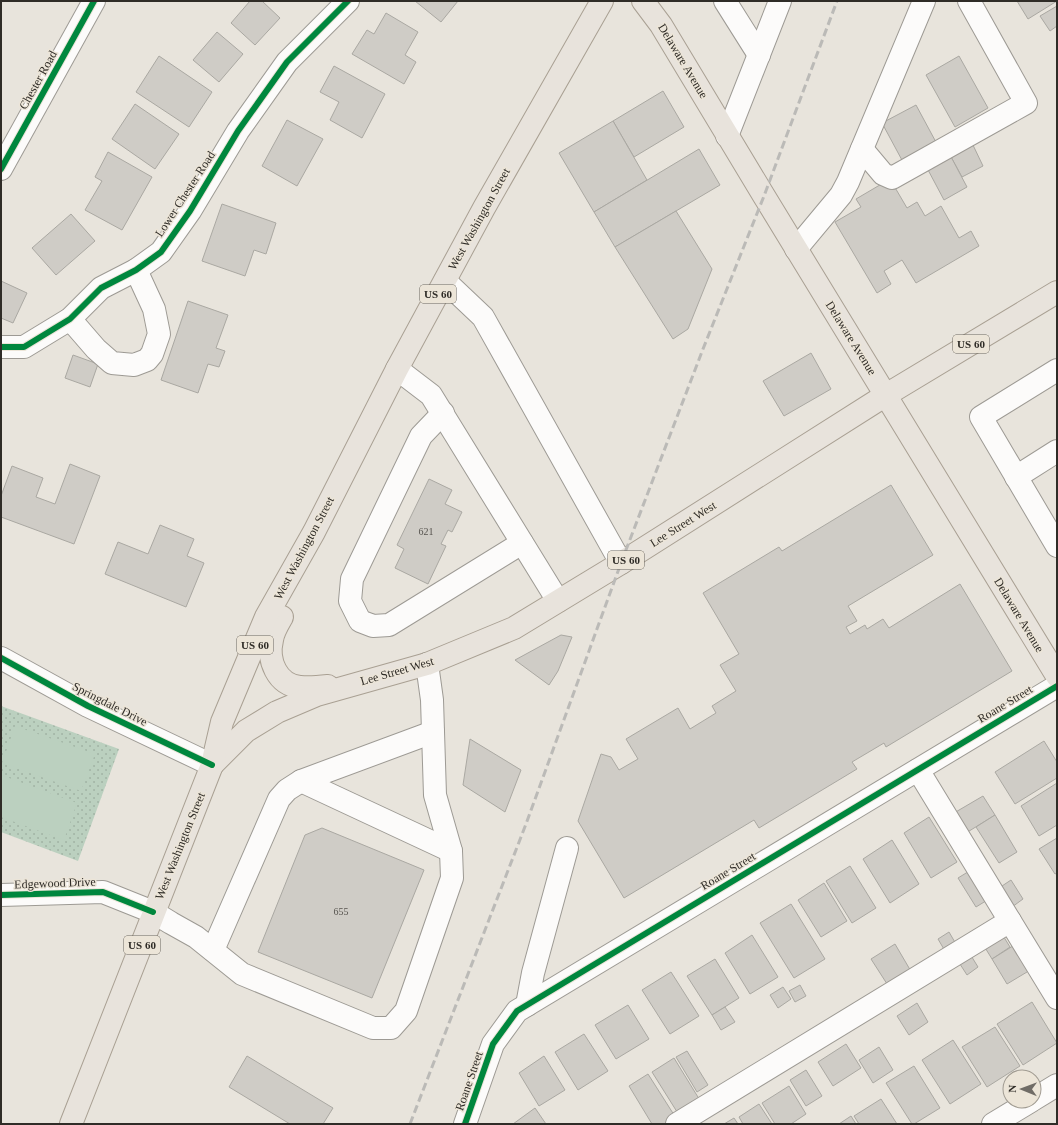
<svg xmlns="http://www.w3.org/2000/svg" width="1058" height="1125" viewBox="0 0 1058 1125" font-family="Georgia,serif">
<style>
.green{fill:url(#green-dots)}
.pitch{fill:#bbd0bf}
.building{fill:#cfccc6;stroke:#aaa8a2}
.lines{fill:none;stroke-linecap:round;stroke-linejoin:round}
.minor-casing{stroke:#9d9a94;stroke-width:24}
.major-casing{stroke:#a9a093;stroke-width:24}
.minor{stroke:#fcfbfa;stroke-width:22}
.major{stroke:#e8e3dc;stroke-width:22}
.rail{stroke:#bbbab7;stroke-width:3;stroke-dasharray:8 4;stroke-linecap:butt}
.cycleway-casing{stroke:#ece5d8;stroke-width:8}
.cycleway{stroke:#00873e;stroke-width:6}
.labels{text-anchor:middle;stroke-width:3;stroke-linejoin:round;paint-order:stroke}
.number-label{font-size:10px;fill:#57544f}
.shield{fill:#ece5d8;stroke:#68645c;stroke-width:1}
.shield-label{font-size:11px;font-weight:bold;fill:#2f2c27}
.street-label{font-size:12px;fill:#2f2c27;stroke:#ece5d8}
</style>
<defs>
<pattern id="green-dots" width="8" height="8" patternUnits="userSpaceOnUse"><rect width="8" height="8" fill="#bbd0bf"/><path d="M2 2h.1M6 6h.1" fill="none" stroke="#a1b3a4" stroke-width="1.8" stroke-linecap="round"/></pattern>
</defs>
<rect width="100%" height="100%" fill="#e8e4dc"/>
<path class="green" d="M1 706 119 749 78 861 1 832Z"/>
<g class="pitch">
<path d="M15 726 95 754 81 791 2 763Z"/>
<path d="M1 775 77 803 64 840 1 817Z"/>
</g>
<g class="building">
<path d="M250 1H262L280 18 255 45 231 23Z"/>
<path d="M415 1H458L441 22Z"/>
<path d="M1017 1H1057L1028 19Z"/>
<path d="M1057 6V26L1050 31 1040 16Z"/>
<path d="M386 13 418 32 405 55 416 62 404 84 352 54 367 30 374 34Z"/>
<path d="M217 32 243 54 219 82 193 60Z"/>
<path d="M159 56 212 92 189 127 136 92Z"/>
<path d="M959 56 988 108 955 127 926 75Z"/>
<path d="M334 66 385 94 362 138 330 120 339 102 320 92Z"/>
<path d="M663 91 684 127 634 157 613 121Z"/>
<path d="M135 104 179 134 155 169 112 139Z"/>
<path d="M916 105 937 144 903 162 882 123Z"/>
<path d="M287 120 323 139 297 186 262 166Z"/>
<path d="M613 121 647 180 594 212 559 153Z"/>
<path d="M972 143 983 166 962 177 950 155Z"/>
<path d="M699 149 720 185 615 247 594 212Z"/>
<path d="M108 152 152 177 122 230 85 210 102 181 95 177Z"/>
<path d="M950 155 967 187 944 200 927 168Z"/>
<path d="M890 179 907 208 917 202 925 216 941 206 959 238 971 231 979 246 916 283 902 260 884 271 891 284 877 293 835 222 861 207 856 199Z"/>
<path d="M222 204 276 223 266 254 254 250 245 276 202 261Z"/>
<path d="M676 211 712 269 688 329 673 339 615 247Z"/>
<path d="M71 214 95 241 56 275 32 248Z"/>
<path d="M1 281 27 293 13 323 1 318Z"/>
<path d="M188 301 228 315 216 348 225 351 219 367 208 364 198 393 161 380Z"/>
<path d="M811 353 831 389 784 416 763 381Z"/>
<path d="M73 355 98 364 90 387 65 378Z"/>
<path d="M70 464 100 476 74 544 1 517V496L12 466 43 478 36 497 55 504Z"/>
<path d="M429 479 452 490 445 504 462 512 452 532 448 530 441 544 446 546 428 584 395 568 404 549 397 545Z"/>
<path d="M891 485 933 555 848 606 857 621 846 627 850 634 865 625 867 629 883 619 889 628 960 584 1012 671 886 747 884 743 852 762 857 769 759 828 754 820 624 898 578 821 601 754 611 757 619 770 638 759 626 739 678 708 690 729 716 713 712 706 736 691 720 665 739 654 703 593 779 547 782 551Z"/>
<path d="M160 525 194 539 187 556 204 563 186 607 105 574 118 542 148 554Z"/>
<path d="M561 635 572 637 558 671 549 685 515 660Z"/>
<path d="M470 739 521 770 505 812 463 785Z"/>
<path d="M1044 741 1057 762V778L1015 804 995 772Z"/>
<path d="M1057 783V825L1039 836 1021 806Z"/>
<path d="M983 796 995 815 966 833 954 813Z"/>
<path d="M995 815 1017 852 999 863 976 827Z"/>
<path d="M929 817 957 862 931 878 904 833Z"/>
<path d="M322 828 424 870 372 998 258 952 305 835Z"/>
<path d="M1057 838V873L1055 874 1039 849Z"/>
<path d="M892 840 919 884 890 903 863 859Z"/>
<path d="M850 866 876 908 852 923 826 881Z"/>
<path d="M971 870 989 899 976 907 958 878Z"/>
<path d="M1011 880 1023 899 1012 907 999 888Z"/>
<path d="M824 883 847 921 821 937 798 900Z"/>
<path d="M791 904 825 959 794 978 760 923Z"/>
<path d="M949 932 956 944 945 951 938 939Z"/>
<path d="M1002 934 1010 947 992 959 984 946Z"/>
<path d="M752 935 778 977 750 994 725 953Z"/>
<path d="M895 944 912 973 889 987 871 959Z"/>
<path d="M1016 944 1032 969 1007 984 992 959Z"/>
<path d="M970 954 978 967 967 975 958 961Z"/>
<path d="M715 959 739 998 712 1015 687 976Z"/>
<path d="M671 972 699 1016 670 1034 642 990Z"/>
<path d="M800 985 806 996 795 1002 789 991Z"/>
<path d="M783 987 791 999 778 1008 770 995Z"/>
<path d="M1032 1002 1057 1043 1023 1065 997 1024Z"/>
<path d="M917 1003 928 1022 909 1035 897 1016Z"/>
<path d="M628 1005 649 1039 616 1059 595 1025Z"/>
<path d="M725 1007 735 1022 721 1030 712 1015Z"/>
<path d="M995 1027 1020 1066 987 1087 962 1047Z"/>
<path d="M584 1034 608 1071 578 1090 555 1052Z"/>
<path d="M953 1040 981 1084 950 1104 922 1060Z"/>
<path d="M846 1044 861 1068 833 1086 818 1062Z"/>
<path d="M879 1047 893 1070 873 1083 859 1060Z"/>
<path d="M687 1051 708 1085 697 1092 676 1057Z"/>
<path d="M247 1056 333 1108 323 1124H290L229 1087Z"/>
<path d="M544 1056 565 1090 539 1106 519 1073Z"/>
<path d="M674 1058 701 1102 679 1115 652 1072Z"/>
<path d="M914 1066 940 1108 914 1124H912L886 1083Z"/>
<path d="M806 1070 822 1096 806 1106 790 1080Z"/>
<path d="M648 1074 676 1118 666 1124H652L629 1086Z"/>
<path d="M789 1086 806 1114 791 1124H775L762 1103Z"/>
<path d="M881 1099 897 1124H859L854 1116Z"/>
<path d="M759 1104 772 1124H743L739 1117Z"/>
<path d="M535 1108 546 1124H513Z"/>
<path d="M851 1116 856 1124H839Z"/>
<path d="M734 1118 738 1124H724Z"/>
</g>
<g class="lines">
<g class="minor-casing">
<g id="minor">
<path d="M725 1 759 55"/>
<path d="M727 136 780 1"/>
<path d="M862 149 883 174 892 178 1026 103 969 1"/>
<path d="M1 169 94 1"/>
<path d="M796 249 841 195 848 182 924 1"/>
<path d="M445 281 483 317 621 563"/>
<path d="M70 319 96 349 112 363 134 365 147 360 152 354 159 334 154 309 136 270"/>
<path d="M1 347H24L70 319 101 288 136 270 161 252 190 211 238 131 287 62 348 1"/>
<path d="M397 369 431 395 558 601"/>
<path d="M1057 370 981 417 1057 546"/>
<path d="M443 413 421 436 352 579 350 601 360 621 373 626 389 625 522 543"/>
<path d="M1016 477 1057 451"/>
<path d="M1 658 88 706 212 765"/>
<path d="M918 770 1010 921"/>
<path d="M301 781 451 851"/>
<path d="M1 895 103 892 153 912 171 923 196 937 242 974 373 1028H391L406 1011 452 878 451 851 435 795 432 700 427 664"/>
<path d="M213 950 279 799 287 790 301 781 433 732"/>
<path d="M527 1005 533 973 567 848"/>
<path d="M1034 1099 1057 1085"/>
<path d="M465 1124 493 1044 517 1011 1057 686"/>
<path d="M677 1124 1010 921 1057 998"/>
<path d="M993 1124 1031 1101"/>
</g>
</g>
<g class="major-casing">
<g id="major">
<path d="M643 1 661 25 764 196 1057 676"/>
<path d="M282 617C278 624 273 632 272 640 267 660 277 685 300 687 309 688 319 687 328 686"/>
<path d="M212 765 246 731 277 712 317 695 427 664 514 628 621 563 886 395 1057 292"/>
<path d="M71 1124 212 765 222 722 266 617 314 532 397 369 484 208 602 1"/>
</g>
</g>
<use href="#minor" class="minor"/>
<use href="#major" class="major"/>
<path class="rail" d="M410 1124 526 824 621 563 703 349 764 196 837 1"/>
<g class="cycleway-casing">
<g id="cycleway">
<path d="M1 169 94 1"/>
<path d="M1 347H24L70 319 101 288 136 270 161 252 190 211 238 131 287 62 348 1"/>
<path d="M1 658 88 706 212 765"/>
<path d="M1 895 103 892 153 912"/>
<path d="M465 1124 493 1044 517 1011 1057 686"/>
</g>
</g>
<use href="#cycleway" class="cycleway"/>
</g>
<g class="labels">
<g class="number-label">
<text x="426" y="535">621</text>
<text x="341" y="915">655</text>
</g>
<g class="shield">
<rect x="420" y="285" width="36" height="18" rx="3"/>
<rect x="953" y="335" width="36" height="18" rx="3"/>
<rect x="608" y="551" width="36" height="18" rx="3"/>
<rect x="237" y="636" width="36" height="18" rx="3"/>
<rect x="124" y="936" width="36" height="18" rx="3"/>
</g>
<g class="shield-label">
<text x="438" y="298">US 60</text>
<text x="971" y="348">US 60</text>
<text x="626" y="564">US 60</text>
<text x="255" y="649">US 60</text>
<text x="142" y="949">US 60</text>
</g>
<g class="street-label">
<text transform="translate(683 61) rotate(59)" y="4">Delaware Avenue</text>
<text transform="translate(38 80) rotate(-61)" y="4">Chester Road</text>
<text transform="translate(185 194) rotate(-57)" y="4">Lower Chester Road</text>
<text transform="translate(479 219) rotate(-61)" y="4">West Washington Street</text>
<text transform="translate(851 338) rotate(58)" y="4">Delaware Avenue</text>
<text transform="translate(683 524) rotate(-32)" y="4">Lee Street West</text>
<text transform="translate(304 548) rotate(-62)" y="4">West Washington Street</text>
<text transform="translate(1019 615) rotate(59)" y="4">Delaware Avenue</text>
<text transform="translate(397 671) rotate(-16)" y="4">Lee Street West</text>
<text transform="translate(110 704) rotate(27)" y="4">Springdale Drive</text>
<text transform="translate(1005 704) rotate(-31)" y="4">Roane Street</text>
<text transform="translate(180 846) rotate(-68)" y="4">West Washington Street</text>
<text transform="translate(728 871) rotate(-31)" y="4">Roane Street</text>
<text transform="translate(55 883) rotate(-2)" y="4">Edgewood Drive</text>
<text transform="translate(469 1081) rotate(-71)" y="4">Roane Street</text>
</g>
</g>
<rect width="1058" height="1125" fill="none" stroke="#2f2c27" stroke-width="4"/>
<g transform="translate(1022 1089) rotate(271)"><circle r="19" fill="#ece5d8" stroke="#a09b91"/>
<path d="M0-3L7 15L0 10L-7 15Z" fill="#706c66"/>
<text y="-6" font-size="11" font-weight="bold" text-anchor="middle" fill="#2f2c27">N</text>
</g>
</svg>
